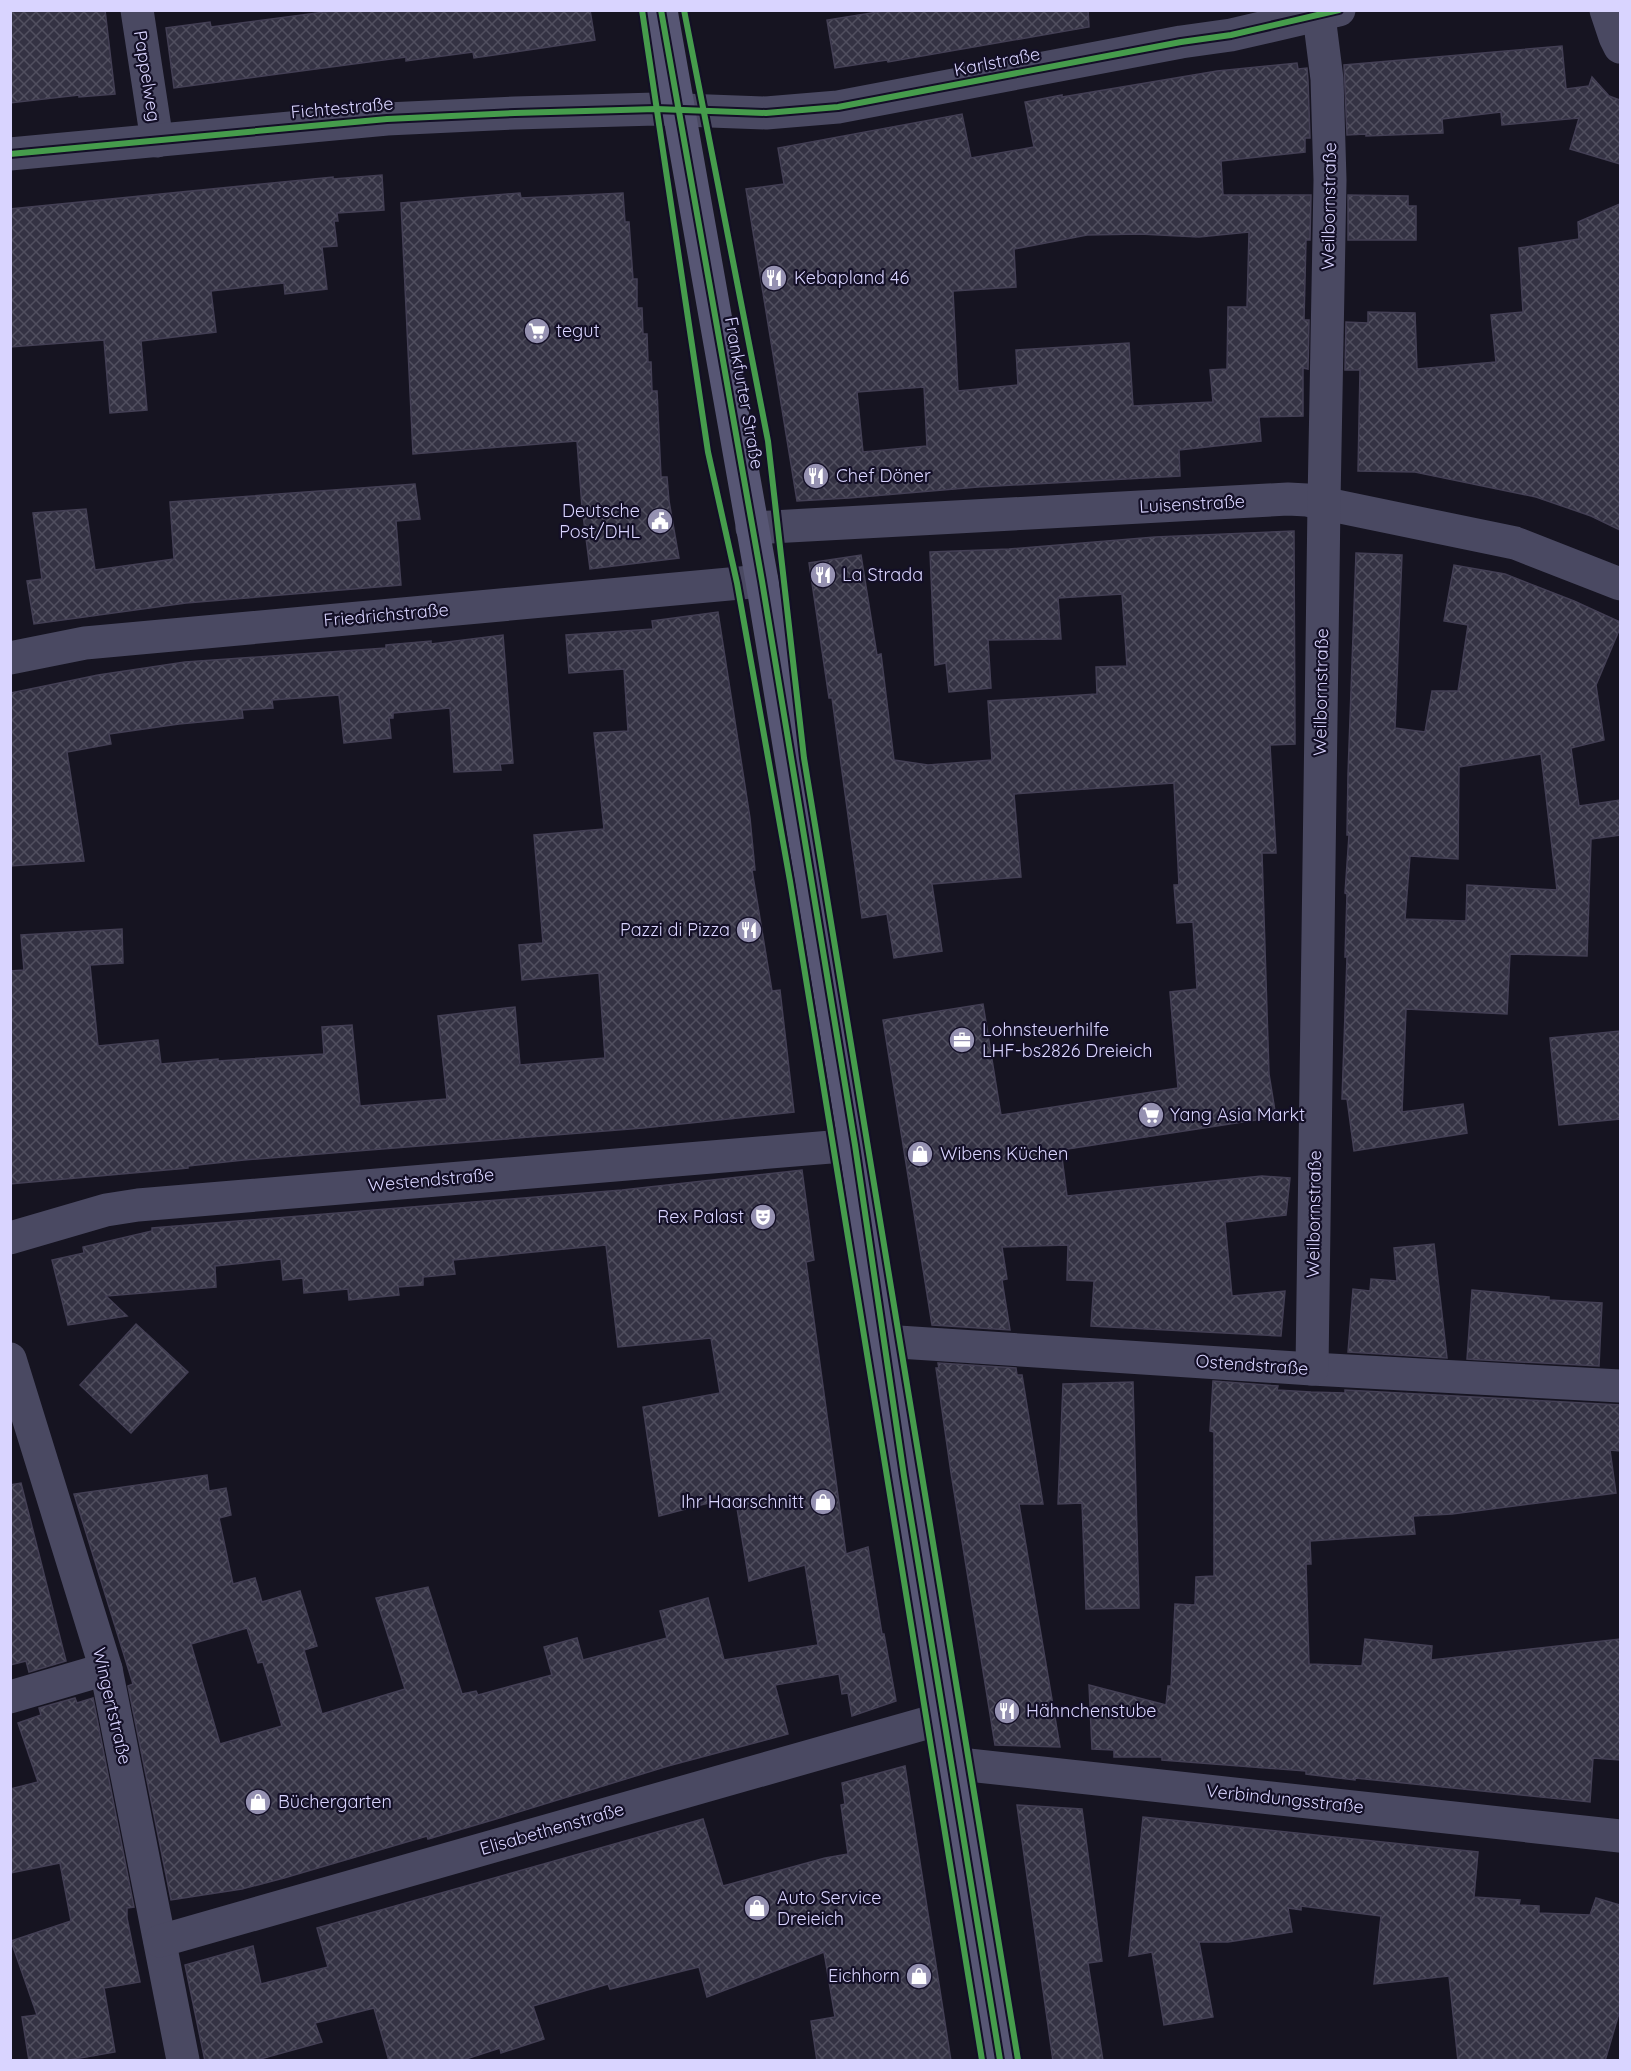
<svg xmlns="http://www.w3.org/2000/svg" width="1631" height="2071" viewBox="0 0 1631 2071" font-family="Quicksand,sans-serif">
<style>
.building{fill:url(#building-cross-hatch);stroke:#433f54;stroke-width:1.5;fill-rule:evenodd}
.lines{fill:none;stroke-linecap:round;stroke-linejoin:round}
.street{stroke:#4a4962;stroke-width:33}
.secondary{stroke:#575674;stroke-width:33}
.cycleway-casing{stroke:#130f26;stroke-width:10}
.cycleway{stroke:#469c4c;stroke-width:6}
.labels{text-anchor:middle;stroke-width:4.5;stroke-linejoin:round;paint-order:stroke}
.street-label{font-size:18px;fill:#d9d4ff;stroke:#130f26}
.poi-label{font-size:18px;fill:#d9d4ff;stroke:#130f26;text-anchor:start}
</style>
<defs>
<pattern id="building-cross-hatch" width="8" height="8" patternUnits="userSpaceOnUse" patternTransform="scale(1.5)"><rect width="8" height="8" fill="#343243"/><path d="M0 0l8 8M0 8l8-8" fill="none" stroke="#514f5f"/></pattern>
</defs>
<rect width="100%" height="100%" fill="#161421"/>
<g class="building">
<path d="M10 10H105L115 94 79 97V95L10 103Z"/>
<path d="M340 10H590L595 40 474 58 473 52 406 61V57L174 88 166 28 210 22 211 27Z"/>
<path d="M890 10H1088L1089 27 888 62 887 60 835 68 827 20Z"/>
<path d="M1562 46 1566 89 1589 86 1592 77 1609 96 1620 100V164L1570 149 1579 118 1502 125 1501 112 1442 119 1443 133 1366 136V134L1347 135 1344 65Z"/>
<path d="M1297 63 1298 69 1307 68 1308 80 1310 138H1305V152L1221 161 1223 195H1311L1310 240H1306L1304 320H1309L1308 369 1303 368V416L1259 417 1261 441 1179 450 1180 476 978 487 849 498 797 501 746 189 784 184 778 148 962 114 971 158 1034 147 1025 102 1062 95V97L1217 71ZM1249 232 1247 307H1228L1227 369 1210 370 1213 402 1133 406 1129 343 1016 350 1018 385 958 391 953 291 1016 287 1014 249 1087 235 1140 234 1199 237ZM924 387 927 446 863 452 857 392Z"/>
<path d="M382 175 384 210 337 213 338 221H334L337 246 322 247 327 289 285 294 284 283 211 291 216 332 141 341 147 410 110 413 104 340 10 347V209L333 177V179Z"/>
<path d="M520 193 521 198 623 193 625 222H629L633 279H637V308H642L643 334H647L648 362H651L652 391H657L661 477H667L669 501 679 558 590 569 582 507 577 441 413 454 401 203Z"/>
<path d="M1348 195 1408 196V206H1416V240H1348Z"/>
<path d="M1620 204V530L1591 516 1536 497 1415 472 1358 471 1360 370H1345L1346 322 1368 323V312L1415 313 1417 369 1496 362 1491 315 1523 312 1519 248 1579 239 1578 222Z"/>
<path d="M415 484 420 519 396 521 401 585 186 603 34 624 27 581 42 579 33 513 86 509 95 570 174 559 170 502Z"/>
<path d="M1294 531 1295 744 1270 745 1276 853H1262L1269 1074 1276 1117 1061 1150 1067 1196 1262 1176 1290 1178 1286 1215 1225 1222 1232 1296 1285 1291 1281 1336 1091 1326 1094 1281 1067 1280 1068 1245 1002 1247 1007 1279 1002 1280 1010 1330 932 1325 883 1020 983 1004 1001 1115 1178 1088 1170 992 1197 989 1193 922 1177 923 1174 885H1179L1174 783 1014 794 1021 877 932 884 942 951 894 958 887 914 862 918 832 698H829L809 563 861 555 877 655 881 654 894 760 928 765 992 760 988 701 1097 694 1096 667 1127 666 1122 594 1058 598 1061 639 988 640 991 688 949 692 946 663 935 665 930 552 1009 549 1155 537Z"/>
<path d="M1356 553 1402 555 1395 728 1425 732 1432 691H1458L1468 625 1444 621 1454 565 1505 574 1574 601 1620 622V628L1596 685 1604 740 1571 748 1579 806 1620 800V835L1591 839 1587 956 1510 954 1507 1014 1406 1009 1402 1112 1463 1104 1467 1133 1354 1151 1347 1099H1342L1347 957H1345L1347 894 1345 893 1349 835H1347L1348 774ZM1541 754 1557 890 1467 885 1466 921 1405 919 1410 856 1458 859 1459 767Z"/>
<path d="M718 612 750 818 755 870H752L772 991 780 990 794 1112 643 1128 244 1160 188 1166V1168L10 1184V971L24 970 21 935 122 929 123 963 90 965 98 1046 158 1040 161 1064 218 1059V1061L324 1054 322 1027 352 1025 360 1106 447 1099 438 1016 515 1007 520 1065 605 1058 599 973 522 980 519 945 543 943 534 835 604 829 594 733 628 731 624 669 569 673 566 635 653 629 652 621Z"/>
<path d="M503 635 513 763 500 764 501 770 454 772 450 708 393 713V718H389L391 738 344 743 339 695 272 700 273 708 242 710 243 718 179 724 109 734 111 744 67 752 84 861 10 866V693L98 675 185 662 386 648V645L431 641V644Z"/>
<path d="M1620 1031V1119L1559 1125 1550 1038Z"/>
<path d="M802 1170 814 1260 806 1262 846 1554 868 1547 882 1634H884L896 1701 852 1716 848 1693 842 1694 839 1674 775 1685 788 1734 668 1766 496 1819 428 1839 427 1836 284 1878 242 1889 171 1900 128 1686 133 1684 74 1494 207 1475 209 1491 226 1488 231 1515 219 1518 233 1584 255 1578 262 1602 300 1591 317 1646 304 1650 322 1714 405 1689 376 1598 428 1587 462 1694 476 1691 478 1695 552 1675 544 1647 577 1638 583 1660 667 1638 660 1611 708 1598 724 1660 818 1645 805 1565 749 1581 735 1496 659 1516 643 1407 720 1393 711 1338 618 1347 606 1245 453 1260 455 1274 423 1277V1285L398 1287 399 1295 349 1300 348 1289 304 1293 303 1278 283 1280 281 1259 215 1266 216 1287 106 1296 127 1316 68 1325 52 1260 84 1253 83 1247 152 1231V1228L622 1190ZM247 1628 258 1663 263 1662 282 1726 220 1744 191 1644Z"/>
<path d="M1434 1244 1447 1358 1348 1352 1353 1289 1370 1291 1371 1279 1397 1281 1394 1248Z"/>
<path d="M1472 1290 1549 1297V1300L1602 1303 1599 1366 1467 1359Z"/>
<path d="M136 1324 188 1372 131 1433 80 1385Z"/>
<path d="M938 1363 1016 1368 1017 1375H1022L1043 1504H1019L1060 1747 995 1745 951 1473 936 1368H939Z"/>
<path d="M1213 1381 1278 1386 1277 1390 1311 1392 1345 1393V1390L1620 1405V1451L1610 1450 1616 1493 1452 1514 1413 1516 1415 1534 1310 1541 1311 1564H1306L1309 1664 1362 1666 1365 1639 1432 1646 1431 1660 1620 1639V1760L1593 1758 1590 1802 1355 1778V1780L1306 1774V1771L1162 1760V1757H1114V1750L1092 1749 1089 1685 1166 1705 1168 1686H1171L1175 1604 1195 1605 1196 1577 1214 1576V1432L1210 1431Z"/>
<path d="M1133 1382 1139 1608 1086 1609 1082 1503 1058 1504 1063 1384Z"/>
<path d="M21 1483 66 1661 29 1672 26 1661 10 1665V1485Z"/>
<path d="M75 1698 77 1703 93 1698 134 1907 127 1908V1918L140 1982 104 1988 115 2052 63 2061H29L22 2017 37 2015 11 1941 71 1921 60 1863 10 1873V1789L38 1782 18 1723 41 1715 39 1708Z"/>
<path d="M905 1766 951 2061H817L811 2021 835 2017 824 1952 707 1997 699 1967 610 1989 608 1984 533 2006 544 2039 501 2053 500 2048 460 2061H389L374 2008 315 2023 322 2042 253 2061H205L185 1965 253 1946 261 1984 328 1967 317 1928 703 1819 723 1886 825 1858 848 1854 841 1805 845 1804 842 1783Z"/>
<path d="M1017 1805 1082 1809 1102 1961 1088 1963 1103 2061H1053Z"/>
<path d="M1143 1817 1478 1852 1474 1897 1520 1900 1519 1905 1539 1906V1913L1590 1915 1596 1898 1620 1905V2010L1605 2061H1458L1449 1976 1374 1984 1381 1916 1301 1906V1910L1288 1908 1292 1932 1228 1942H1199L1213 2017 1164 2025 1152 1952 1129 1956Z"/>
</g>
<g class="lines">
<g class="street">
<path d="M137 10 157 141"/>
<path d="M1606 10 1615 37 1620 47"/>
<path d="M10 154 387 119 515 113 656 109 766 113 838 107 1181 42 1231 35 1339 10"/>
<path d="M752 528 1288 499 1307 500 1515 543 1620 584"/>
<path d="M10 658 85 643 762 581"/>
<path d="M10 1238 106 1210 138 1205 855 1145"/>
<path d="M883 1341 1312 1369 1620 1386"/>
<path d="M10 1359 106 1669 183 2060"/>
<path d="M1312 1369 1324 503 1330 180 1327 79 1319 16"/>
<path d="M10 1697 106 1669"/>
<path d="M950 1763 1620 1836"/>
<path d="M160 1941 944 1718"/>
</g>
<path class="secondary" d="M661 10 762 581 855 1145 904 1476 1000 2060"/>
<g class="cycleway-casing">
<g id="cycleway">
<path d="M642 10 708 452 737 583 790 881 982 2060"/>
<path d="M661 10 762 581 855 1145 904 1476 1000 2060"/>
<path d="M684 10 768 441 804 758 1018 2060"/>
<path d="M10 154 387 119 515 113 656 109 766 113 838 107 1181 42 1231 35 1339 10"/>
</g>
</g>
<use href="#cycleway" class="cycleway"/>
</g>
<defs>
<g id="restaurant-disc" transform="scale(1.35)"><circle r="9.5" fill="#9591b1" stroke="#130f26"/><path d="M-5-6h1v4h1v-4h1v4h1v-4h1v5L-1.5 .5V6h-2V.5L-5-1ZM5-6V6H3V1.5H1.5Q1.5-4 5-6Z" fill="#fff"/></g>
<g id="supermarket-disc" transform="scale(1.35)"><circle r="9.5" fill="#9591b1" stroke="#130f26"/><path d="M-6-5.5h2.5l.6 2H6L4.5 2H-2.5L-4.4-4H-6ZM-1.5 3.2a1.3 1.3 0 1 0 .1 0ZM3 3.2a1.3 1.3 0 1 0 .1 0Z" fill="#fff"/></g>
<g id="civic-disc" transform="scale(1.35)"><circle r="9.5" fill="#9591b1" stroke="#130f26"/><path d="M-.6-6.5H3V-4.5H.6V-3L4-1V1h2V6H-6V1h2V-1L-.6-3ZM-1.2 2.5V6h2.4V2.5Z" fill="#fff"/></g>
<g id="office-disc" transform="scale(1.35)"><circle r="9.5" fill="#9591b1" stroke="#130f26"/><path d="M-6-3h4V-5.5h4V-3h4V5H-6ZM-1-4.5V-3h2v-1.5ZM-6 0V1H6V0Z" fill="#fff"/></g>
<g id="shop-disc" transform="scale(1.35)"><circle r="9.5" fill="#9591b1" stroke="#130f26"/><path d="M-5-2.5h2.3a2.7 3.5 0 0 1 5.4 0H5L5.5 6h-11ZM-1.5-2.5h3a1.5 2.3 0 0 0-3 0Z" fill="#fff"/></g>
<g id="theatre-disc" transform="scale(1.35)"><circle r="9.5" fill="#9591b1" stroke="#130f26"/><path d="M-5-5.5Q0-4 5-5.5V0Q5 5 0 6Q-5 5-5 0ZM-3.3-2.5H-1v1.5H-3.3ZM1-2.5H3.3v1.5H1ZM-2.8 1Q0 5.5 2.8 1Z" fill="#fff"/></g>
</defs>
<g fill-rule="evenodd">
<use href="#restaurant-disc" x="774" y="278"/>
<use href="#supermarket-disc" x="537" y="331"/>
<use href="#restaurant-disc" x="816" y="476"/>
<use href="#civic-disc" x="660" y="521"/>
<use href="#restaurant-disc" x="823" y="575"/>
<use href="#restaurant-disc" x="749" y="930"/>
<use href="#office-disc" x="962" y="1040"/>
<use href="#supermarket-disc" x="1151" y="1115"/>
<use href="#shop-disc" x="920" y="1154"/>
<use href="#theatre-disc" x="763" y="1217"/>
<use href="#shop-disc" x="823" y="1502"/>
<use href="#restaurant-disc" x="1007" y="1711"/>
<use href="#shop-disc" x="258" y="1802"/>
<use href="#shop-disc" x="757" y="1908"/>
<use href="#shop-disc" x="919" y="1976"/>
</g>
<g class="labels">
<g class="street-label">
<text transform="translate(997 62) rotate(-11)" y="6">Karlstraße</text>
<text transform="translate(147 76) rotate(81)" y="6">Pappelweg</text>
<text transform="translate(342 108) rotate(-5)" y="6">Fichtestraße</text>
<text transform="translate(1329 206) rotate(-89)" y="6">Weilbornstraße</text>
<text transform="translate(744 393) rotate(80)" y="6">Frankfurter Straße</text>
<text transform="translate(1192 504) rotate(-3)" y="6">Luisenstraße</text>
<text transform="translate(386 615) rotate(-5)" y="6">Friedrichstraße</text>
<text transform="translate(1321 692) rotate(-89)" y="6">Weilbornstraße</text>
<text transform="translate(431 1180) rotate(-5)" y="6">Westendstraße</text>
<text transform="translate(1314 1214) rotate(-89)" y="6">Weilbornstraße</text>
<text transform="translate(1252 1365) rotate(4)" y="6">Ostendstraße</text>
<text transform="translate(112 1706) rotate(77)" y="6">Wingertstraße</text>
<text transform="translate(1285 1799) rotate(6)" y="6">Verbindungsstraße</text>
<text transform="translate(552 1829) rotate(-16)" y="6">Elisabethenstraße</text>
</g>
<g class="poi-label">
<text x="794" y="284">Kebapland 46</text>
<text x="556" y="337">tegut</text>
<text x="836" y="482">Chef Döner</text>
<text x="640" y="517" text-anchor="end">Deutsche<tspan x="640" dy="21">Post/DHL</tspan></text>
<text x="842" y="581">La Strada</text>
<text x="730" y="936" text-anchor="end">Pazzi di Pizza</text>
<text x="982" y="1036">Lohnsteuerhilfe<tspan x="982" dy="21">LHF-bs2826 Dreieich</tspan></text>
<text x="1170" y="1121">Yang Asia Markt</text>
<text x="940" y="1160">Wibens Küchen</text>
<text x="744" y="1223" text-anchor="end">Rex Palast</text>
<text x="804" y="1508" text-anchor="end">Ihr Haarschnitt</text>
<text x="1026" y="1717">Hähnchenstube</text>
<text x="278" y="1808">Büchergarten</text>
<text x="777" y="1904">Auto Service<tspan x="777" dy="21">Dreieich</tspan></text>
<text x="900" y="1982" text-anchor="end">Eichhorn</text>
</g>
</g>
<rect width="1631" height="2071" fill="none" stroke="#d9d4ff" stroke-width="24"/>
</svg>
